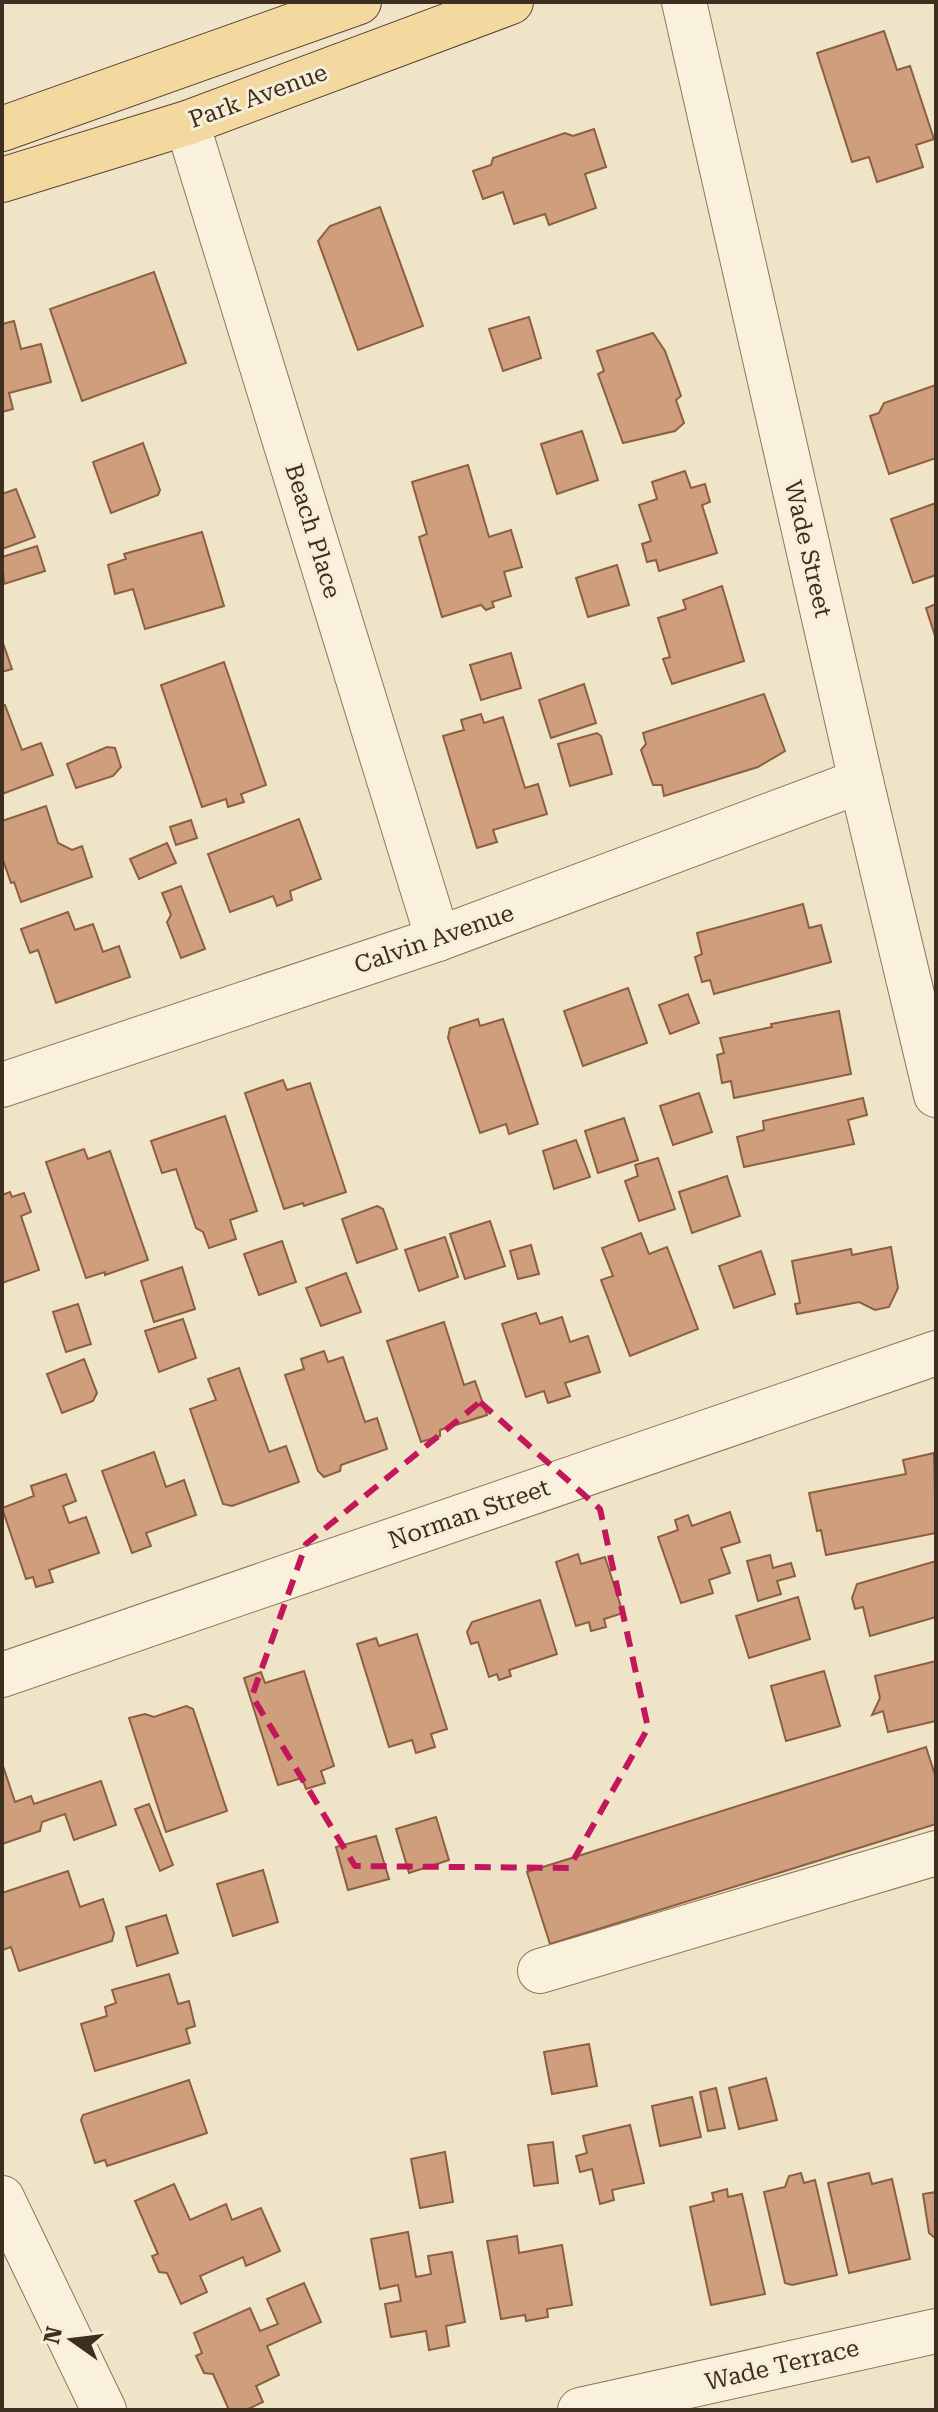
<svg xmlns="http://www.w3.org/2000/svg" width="938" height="2412" viewBox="0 0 938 2412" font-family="'Roboto Serif',serif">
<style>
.building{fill:#cf9f7d;stroke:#8d5f41;stroke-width:2}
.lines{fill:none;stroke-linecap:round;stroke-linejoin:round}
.minor-casing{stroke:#8d765c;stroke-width:46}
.major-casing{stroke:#5b4430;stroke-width:46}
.minor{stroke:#faf1dc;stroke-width:44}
.major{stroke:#f3d9a0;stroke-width:44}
.marked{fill:none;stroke:#c2185b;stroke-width:6;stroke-dasharray:16 10;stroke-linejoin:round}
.labels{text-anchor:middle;stroke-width:6;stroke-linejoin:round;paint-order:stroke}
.street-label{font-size:24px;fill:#3d2e20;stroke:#f7eed8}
</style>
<rect width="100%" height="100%" fill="#f0e4c8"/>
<g class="building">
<path d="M884 31 897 70 910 66 934 139 916 145 923 167 877 182 869 157 852 162 817 53Z"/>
<path d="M594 129 606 167 585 174 596 208 549 225 545 214 514 224 503 192 483 199 473 171 491 165 493 158 565 133 573 136Z"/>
<path d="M380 207 423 326 358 350 318 241 330 226Z"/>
<path d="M154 272 186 363 82 401 50 309Z"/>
<path d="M529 317 541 358 503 371 489 329Z"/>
<path d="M14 321 21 349 41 344 51 382 9 393 13 409 2 412V324Z"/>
<path d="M653 333 665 351 681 396 676 400 684 423 675 431 623 443 598 374 604 371 597 351Z"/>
<path d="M936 385V458L889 474 870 416 879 413 884 403Z"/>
<path d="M582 431 598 480 557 494 541 444Z"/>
<path d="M143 443 160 490 158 495 111 513 93 462Z"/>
<path d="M468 465 489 537 511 530 522 567 504 572 511 596 492 602 494 607 486 610 481 605 442 617 419 537 427 534 412 482Z"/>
<path d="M685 471 691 488 705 484 710 502 702 505 717 553 659 571 656 560 647 562 642 544 651 541 639 505 657 499 652 482Z"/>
<path d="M16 489 35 537 2 549V494Z"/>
<path d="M936 503V575L913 583 891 519Z"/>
<path d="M202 532 224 606 145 629 133 589 115 594 108 565 126 559 124 554Z"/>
<path d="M37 546 45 571 4 584 2 557Z"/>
<path d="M617 565 629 605 588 617 576 578Z"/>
<path d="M722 586 744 661 672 684 663 659 670 657 658 618 686 609 683 600Z"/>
<path d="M936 604V639L926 608Z"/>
<path d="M2 640 12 669 2 672Z"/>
<path d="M511 653 521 688 481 700 470 665Z"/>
<path d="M224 662 266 785 241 794 244 802 228 807 226 799 202 807 161 685Z"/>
<path d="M584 684 596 723 551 738 539 700Z"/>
<path d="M764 694 785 751 758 767 664 796 662 785H653L641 750 646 744 643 733Z"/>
<path d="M5 705 22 750 41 743 53 775 2 794V706Z"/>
<path d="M481 714 484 723 503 717 525 788 538 784 547 814 493 830 497 842 477 848 443 736 464 730 461 720Z"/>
<path d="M597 733 601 736 612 774 570 786 558 744Z"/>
<path d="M107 747 115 748 121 767 113 776 76 788 67 764Z"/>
<path d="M46 806 58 843 72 850 82 846 92 877 21 902 14 882 11 883 2 857V821Z"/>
<path d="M299 819 321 879 290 891 292 900 277 906 273 896 230 912 208 854Z"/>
<path d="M191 820 197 838 176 845 170 827Z"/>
<path d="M167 843 176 863 139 879 130 859Z"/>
<path d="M181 886 205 949 181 958 167 922 171 915 162 893Z"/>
<path d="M803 904 809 928 821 925 831 962 714 994 710 980 702 982 695 957 702 954 697 933Z"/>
<path d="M68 912 75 930 93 924 103 952 119 946 130 977 56 1003 38 950 30 953 21 929Z"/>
<path d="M628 988 647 1043 583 1066 564 1011Z"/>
<path d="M688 994 699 1023 670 1034 659 1005Z"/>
<path d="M839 1011 851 1074 734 1098 731 1081 722 1083 717 1055 724 1053 720 1038 772 1027 771 1024Z"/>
<path d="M478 1019 480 1026 503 1019 538 1124 509 1134 506 1124 480 1133 448 1038 450 1028Z"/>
<path d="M283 1080 287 1090 310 1083 346 1192 304 1206 303 1203 284 1209 245 1093Z"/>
<path d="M699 1093 712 1132 673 1145 660 1106Z"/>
<path d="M863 1098 867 1115 848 1120 854 1144 744 1167 737 1137 764 1130 763 1121Z"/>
<path d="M225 1116 257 1211 230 1220 236 1239 209 1248 203 1232 196 1228 176 1169 162 1173 151 1141Z"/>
<path d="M624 1118 638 1160 598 1173 585 1131Z"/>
<path d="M576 1140 590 1177 554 1189 543 1151Z"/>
<path d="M84 1149 88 1159 110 1151 148 1260 105 1275V1272L86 1278 46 1162Z"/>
<path d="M658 1158 675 1209 639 1221 625 1181 638 1176 635 1165Z"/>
<path d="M727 1176 740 1216 692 1233 679 1192Z"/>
<path d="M10 1192 12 1197 24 1193 31 1212 21 1216 39 1270 2 1283V1195Z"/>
<path d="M377 1206 383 1209 397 1249 357 1263 342 1219Z"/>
<path d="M490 1221 505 1266 465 1279 450 1234Z"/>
<path d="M641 1233 649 1254 667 1247 698 1329 630 1356 601 1280 613 1276 602 1248Z"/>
<path d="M445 1237 458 1277 419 1291 405 1250Z"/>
<path d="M282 1241 296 1282 259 1295 244 1254Z"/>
<path d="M531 1245 539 1274 518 1279 510 1251Z"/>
<path d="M891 1247 898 1288 889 1307 875 1310 859 1302 797 1314 795 1304 800 1303 792 1261 851 1249 852 1255Z"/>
<path d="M761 1251 775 1294 734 1308 719 1266Z"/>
<path d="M182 1267 195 1309 154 1322 141 1281Z"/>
<path d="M346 1273 361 1312 321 1326 306 1288Z"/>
<path d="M78 1304 91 1344 66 1352 53 1312Z"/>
<path d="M536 1313 540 1324 562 1317 570 1342 588 1336 600 1372 565 1383 570 1396 548 1403 544 1391 526 1397 502 1324Z"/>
<path d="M183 1319 196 1358 159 1372 145 1331Z"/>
<path d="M444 1322 464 1385 475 1381 487 1415 440 1430V1436L421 1442 387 1341Z"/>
<path d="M324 1351 328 1362 343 1357 365 1422 377 1418 387 1449 341 1465 340 1471 324 1477 318 1471 285 1375 304 1369 301 1359Z"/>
<path d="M84 1359 97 1393 93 1401 62 1413 47 1374Z"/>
<path d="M239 1368 269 1452 286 1446 299 1482 232 1506 223 1504 190 1409 216 1400 208 1379Z"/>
<path d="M154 1452 166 1487 184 1480 196 1515 146 1533 151 1546 132 1553 102 1471Z"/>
<path d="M934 1453 936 1533 826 1555 821 1530 817 1531 809 1493 906 1474 903 1460Z"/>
<path d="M66 1474 76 1501 63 1506 69 1523 86 1517 99 1553 49 1570 53 1582 36 1587 33 1577 26 1579 2 1508 34 1496 31 1486Z"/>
<path d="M730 1512 740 1542 721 1548 730 1573 709 1580 713 1593 681 1603 658 1537 678 1530 675 1520 688 1515 692 1526Z"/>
<path d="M578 1554 581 1564 605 1557 623 1613 604 1619 606 1627 591 1631 589 1622 576 1626 556 1562Z"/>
<path d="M770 1555 773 1568 791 1563 795 1576 777 1581 781 1594 758 1601 747 1561Z"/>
<path d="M936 1561V1617L870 1636 863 1607 855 1609 852 1598 857 1584Z"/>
<path d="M798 1597 810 1639 749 1658 736 1616Z"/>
<path d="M540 1600 557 1654 509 1670 511 1676 499 1680 497 1674 489 1677 478 1642 471 1644 467 1632 472 1622Z"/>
<path d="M417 1634 447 1729 431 1734 435 1747 416 1753 412 1740 389 1747 357 1644 376 1638 379 1646Z"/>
<path d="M936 1661V1721L888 1732 883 1711 872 1715 880 1698 875 1676Z"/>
<path d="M304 1671 334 1766 321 1771 325 1783 306 1789 302 1778 278 1785 244 1678 261 1672 265 1683Z"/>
<path d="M824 1671 840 1726 786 1741 771 1686Z"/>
<path d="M186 1706 193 1709 227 1811 166 1832 129 1718 145 1714 154 1717Z"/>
<path d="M926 1747 936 1778V1824L550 1944 527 1872Z"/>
<path d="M2 1763 15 1802 31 1796 34 1804 101 1781 116 1825 74 1840 65 1814 42 1822 40 1831 2 1844Z"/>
<path d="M149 1804 173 1865 160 1871 135 1809Z"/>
<path d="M436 1817 449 1860 409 1873 396 1829Z"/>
<path d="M376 1836 389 1879 348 1890 336 1847Z"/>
<path d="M263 1870 278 1922 233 1936 217 1884Z"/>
<path d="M68 1871 80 1907 103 1899 114 1933 112 1941 19 1971 11 1947 2 1950V1893Z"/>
<path d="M166 1915 178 1953 137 1966 126 1927Z"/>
<path d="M169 1974 178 2004 189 2001 195 2026 186 2029 190 2043 95 2071 81 2024 107 2016 105 2007 116 2003 112 1990Z"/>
<path d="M589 2044 597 2086 552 2094 544 2052Z"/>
<path d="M766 2078 777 2120 739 2129 729 2088Z"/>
<path d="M189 2080 207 2133 107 2166 105 2160 95 2163 81 2120 83 2115Z"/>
<path d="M716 2088 725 2128 708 2131 700 2092Z"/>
<path d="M692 2097 701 2137 660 2146 652 2106Z"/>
<path d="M630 2125 644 2183 612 2190 614 2200 600 2204 592 2169 580 2172 576 2156 587 2153 583 2136Z"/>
<path d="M553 2142 558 2183 534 2186 528 2145Z"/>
<path d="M445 2152 453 2202 420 2208 411 2159Z"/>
<path d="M801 2173 804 2183 815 2180 837 2275 792 2285 785 2283 764 2192 785 2187 789 2176Z"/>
<path d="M869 2173 872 2184 892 2179 910 2259 849 2273 828 2183Z"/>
<path d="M174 2184 190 2220 226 2204 232 2220 261 2208 280 2251 246 2266 243 2257 200 2276 207 2292 181 2304 167 2273 159 2272 152 2256 158 2254 135 2201Z"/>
<path d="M727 2189 728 2197 742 2194 765 2294 711 2305 690 2207 714 2201 712 2193Z"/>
<path d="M936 2192V2238H935L929 2233 923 2194Z"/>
<path d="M408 2232 416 2277 431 2274 428 2256 452 2252 465 2322 446 2326 449 2346 429 2350 426 2331 391 2337 385 2304 401 2301 398 2285 380 2289 371 2239Z"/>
<path d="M517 2236 519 2253 562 2245 572 2305 547 2309 548 2317 526 2321 525 2315 501 2319 487 2241Z"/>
<path d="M304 2283 321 2322 267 2346 279 2375 256 2386 263 2402 246 2410H229L213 2374 204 2373 196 2356 202 2353 194 2333 250 2308 260 2331 278 2324 267 2299Z"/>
</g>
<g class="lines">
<g class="minor-casing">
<g id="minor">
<path d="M684 2 861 781 936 1095"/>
<path d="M187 123 438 939"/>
<path d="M2 1085 438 939 861 781"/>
<path d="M2 1675 936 1353"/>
<path d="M540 1971 936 1853"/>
<path d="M2 2198 104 2410"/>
<path d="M580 2410 936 2331"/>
</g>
</g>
<g class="major-casing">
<g id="major">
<path d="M2 129 359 2"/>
<path d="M2 180 187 123 511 2"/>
</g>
</g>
<use href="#minor" class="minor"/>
<use href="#major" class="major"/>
</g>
<path class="marked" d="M480 1402 600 1509 648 1728 569 1868 355 1866 252 1696 306 1544Z"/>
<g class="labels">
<g class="street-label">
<text transform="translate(258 96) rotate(-20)" y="8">Park Avenue</text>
<text transform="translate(313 531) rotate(73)" y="8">Beach Place</text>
<text transform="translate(808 549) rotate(77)" y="8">Wade Street</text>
<text transform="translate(434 939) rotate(-19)" y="8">Calvin Avenue</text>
<text transform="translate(469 1514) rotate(-19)" y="8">Norman Street</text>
<text transform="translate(782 2365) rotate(-13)" y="8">Wade Terrace</text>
</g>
</g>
<rect width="938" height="2412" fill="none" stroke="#3d2e20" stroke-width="8"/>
<g transform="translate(72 2340) rotate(284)" stroke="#f7eed8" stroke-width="6" paint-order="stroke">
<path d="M0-6L14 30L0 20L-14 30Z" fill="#3d2e20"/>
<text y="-12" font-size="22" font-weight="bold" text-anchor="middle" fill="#3d2e20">N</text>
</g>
</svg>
